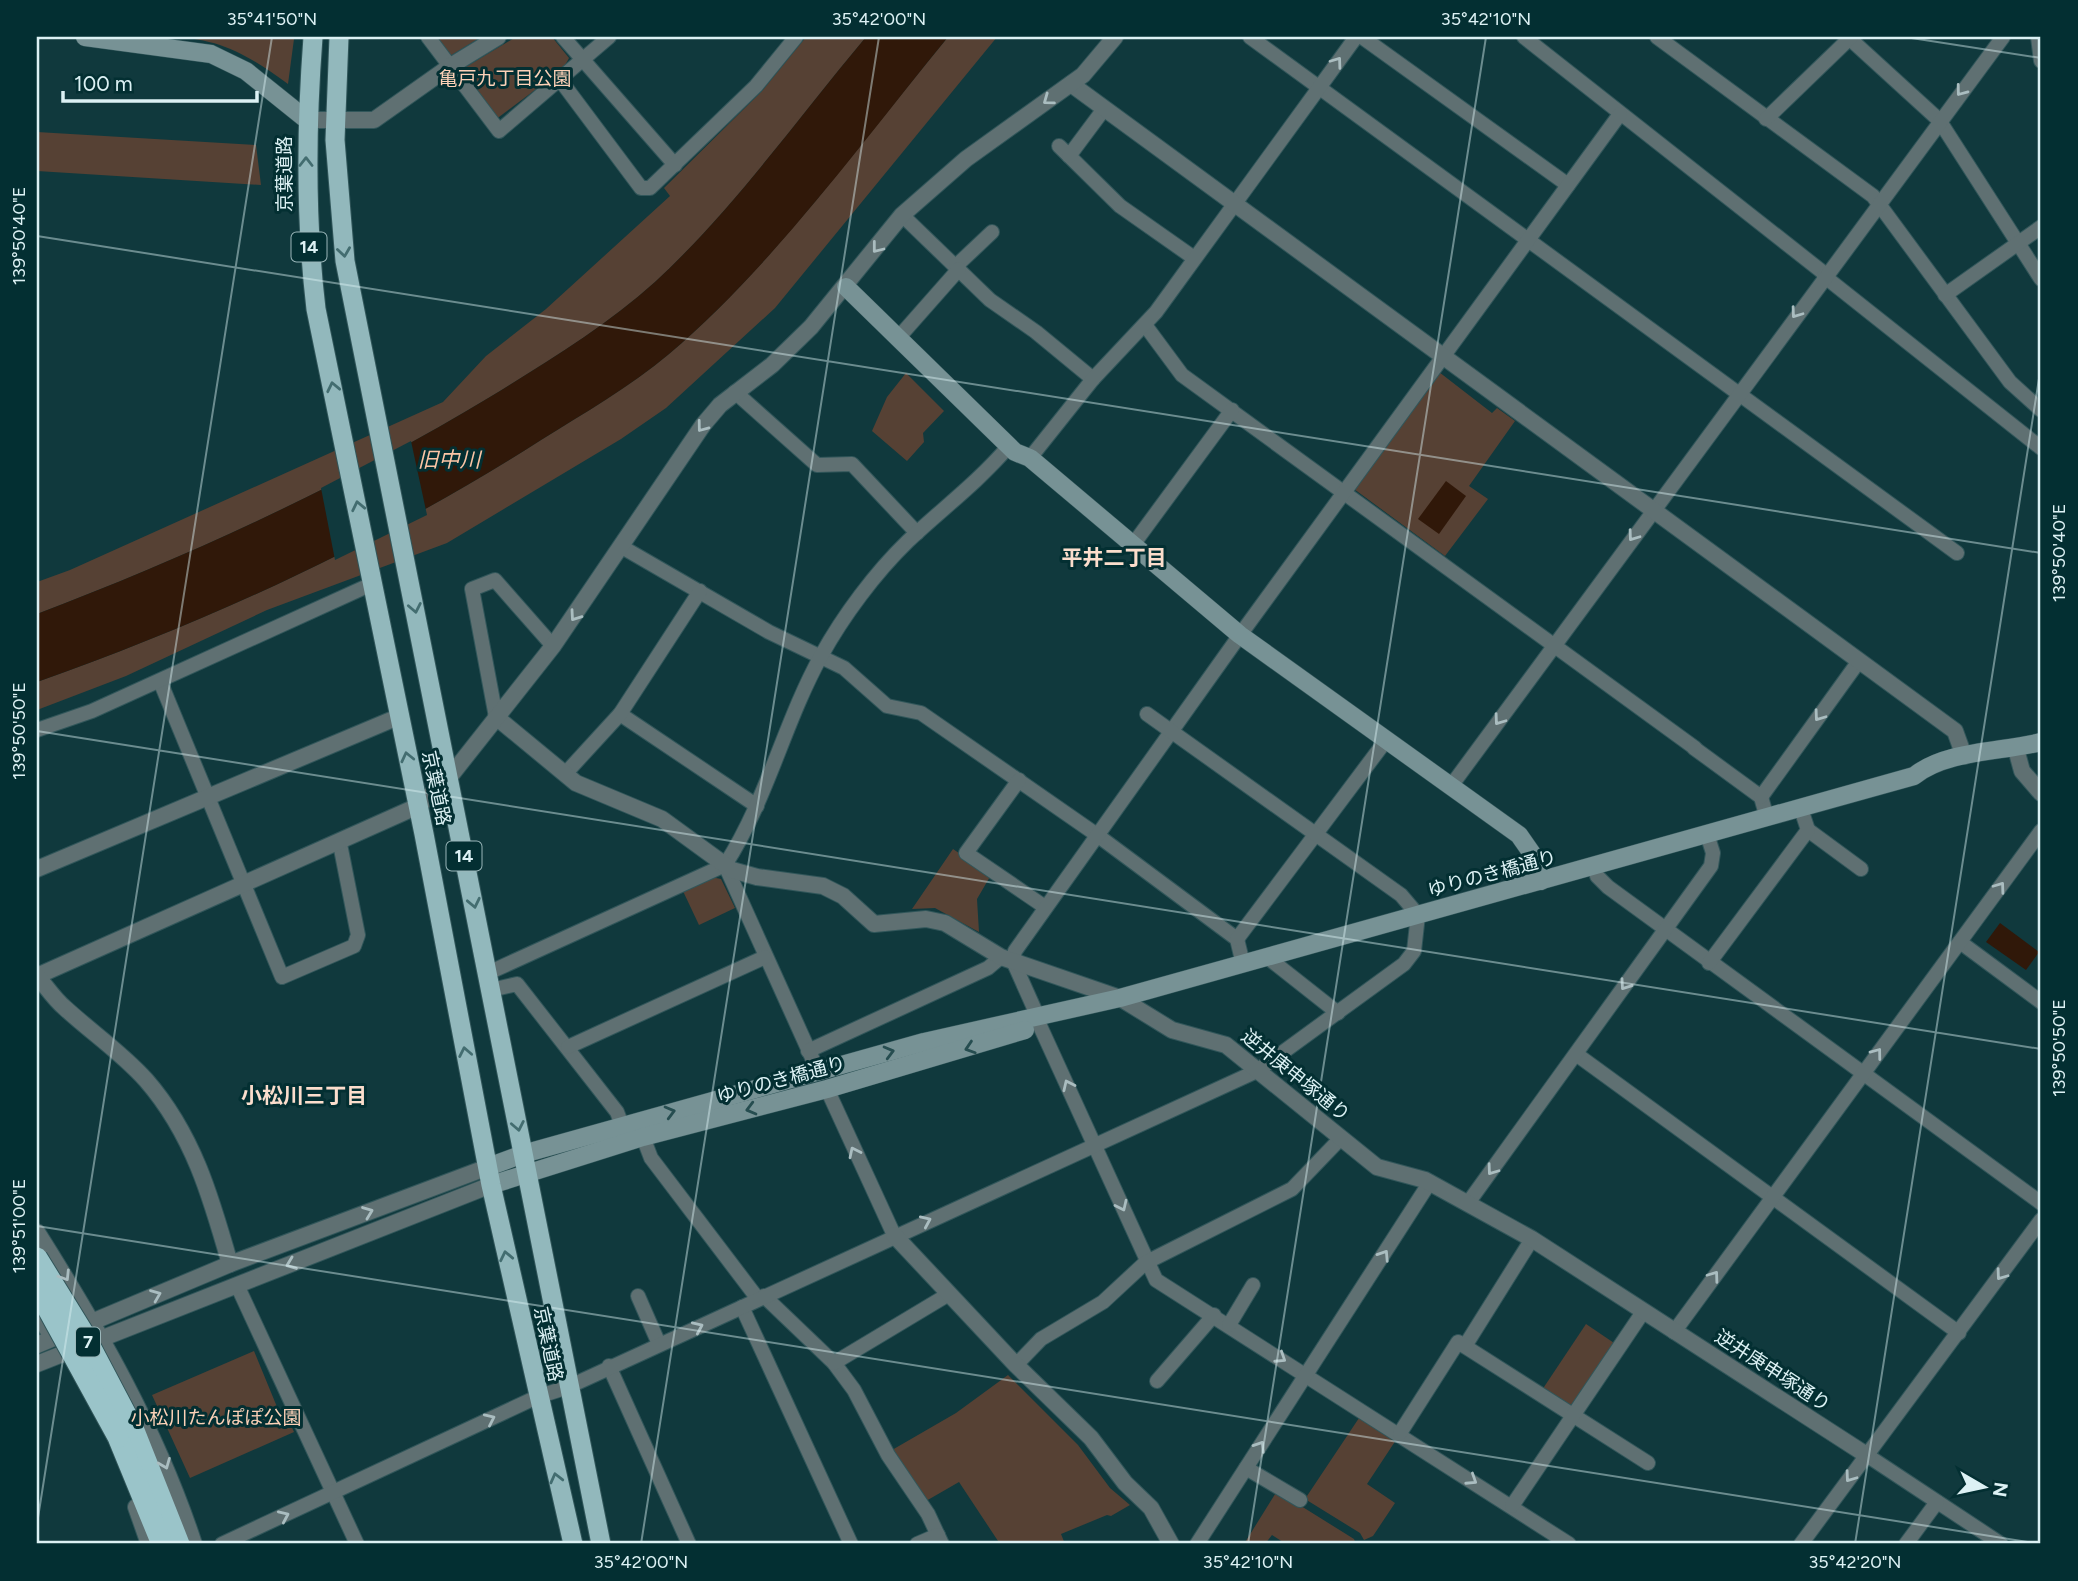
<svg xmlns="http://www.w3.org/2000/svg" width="2078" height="1581" viewBox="0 0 2078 1581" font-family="Figtree,'Noto Sans JP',sans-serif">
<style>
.green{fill:#564134}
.water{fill:#301809}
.pier{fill:#10393d}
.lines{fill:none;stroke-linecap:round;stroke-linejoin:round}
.minor-casing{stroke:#31565a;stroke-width:16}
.tertiary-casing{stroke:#31565a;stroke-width:18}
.secondary-casing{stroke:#31565a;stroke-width:19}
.trunk-casing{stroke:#31565a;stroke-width:21}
.motorway-casing{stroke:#31565a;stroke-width:23}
.minor{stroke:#5f7072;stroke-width:14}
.tertiary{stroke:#5f7072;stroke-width:16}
.secondary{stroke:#779295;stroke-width:18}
.trunk{stroke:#92b8bc;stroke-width:19}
.motorway{stroke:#9ac4c9;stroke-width:21}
.motorway-bridge-casing{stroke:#31565a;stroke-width:23;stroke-linecap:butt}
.motorway-bridge{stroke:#9ac4c9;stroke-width:21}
.oneway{stroke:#aabdc0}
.oneway2{stroke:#436d70}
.oneway3{stroke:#264d50}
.ticks{fill:none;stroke:#dcf1f4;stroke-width:2;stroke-opacity:0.45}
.labels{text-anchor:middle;stroke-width:6;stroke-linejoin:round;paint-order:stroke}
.shield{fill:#032f32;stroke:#9bb7ba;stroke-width:2}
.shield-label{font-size:18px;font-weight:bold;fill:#dcf1f4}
.park-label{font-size:19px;fill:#fcd1b7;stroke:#032f32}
.street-label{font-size:19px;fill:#dcf1f4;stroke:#032f32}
.water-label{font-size:21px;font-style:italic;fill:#fbc5a5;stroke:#032f32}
.neighbourhood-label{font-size:21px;font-weight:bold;fill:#fbddcc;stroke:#032f32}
.neatline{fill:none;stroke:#dcf1f4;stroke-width:2.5}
.ticks-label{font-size:18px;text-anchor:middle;fill:#dcf1f4}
</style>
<rect width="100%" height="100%" fill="#10393d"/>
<g class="green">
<path d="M164 37 294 39 288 84C245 53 218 37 164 37Z"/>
<path d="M435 37H481L450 56Z"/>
<path d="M516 37H552L569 58 563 69 495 120 459 71Z"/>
<path d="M806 37H866C797 119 734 209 655 282 605 327 547 362 490 397 346 484 194 554 37 614V582L70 570 443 402 486 356 546 309 670 196 664 188 762 91Z"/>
<path d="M948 37H997L775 308 666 408 621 439 447 543 267 610 126 676 37 710V682C213 620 383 541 541 440 584 413 630 387 669 354 772 267 862 141 948 37Z"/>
<path d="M37 132 256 145 261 185 37 171Z"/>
<path d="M1439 372 1492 413 1497 408 1515 421 1469 486 1488 499 1445 556 1354 489Z"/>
<path d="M906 373 944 411 923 433 924 442 907 461 872 431 887 397Z"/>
<path d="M953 849 991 875 977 899 979 932 935 908 912 909Z"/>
<path d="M711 877 721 879 735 908 699 925 682 889Z"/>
<path d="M1586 1324 1617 1345 1573 1411 1542 1390Z"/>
<path d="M254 1351 282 1419 287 1417 294 1432 190 1478 152 1395Z"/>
<path d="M1008 1375 1078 1445 1110 1488 1130 1505 1111 1516 1107 1515 1061 1534 1065 1544H1000L959 1482 926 1501 892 1450 956 1413Z"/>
<path d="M1361 1415 1398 1437 1367 1484 1395 1503 1373 1536 1364 1540 1360 1533 1305 1499Z"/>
<path d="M1277 1491 1354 1539 1356 1544H1286L1272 1535 1265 1544H1244Z"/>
</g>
<g class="water">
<path d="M866 37H948C862 142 772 267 669 354 630 387 584 413 541 440 383 541 213 620 37 682V614C194 554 346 484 490 397 547 362 605 327 655 282 734 209 797 119 866 37Z"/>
<path d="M1446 481 1466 496 1439 534 1418 519Z"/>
<path d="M2000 923 2039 952 2026 970 1986 942Z"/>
</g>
<path class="pier" d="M411 441 427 515 335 560 321 488Z"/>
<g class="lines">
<g class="minor-casing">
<g id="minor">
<path d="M428 37 499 131 609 37"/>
<path d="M563 37 675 165"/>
<path d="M1250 37 1957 553"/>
<path d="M1362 37 1568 185"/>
<path d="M1524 37 1825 274"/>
<path d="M1657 37 1873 196 2010 382 2041 410"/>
<path d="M1848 37 1939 120 2041 279"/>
<path d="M2038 37 2041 61"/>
<path d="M561 81 641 188H650L756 86 796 37"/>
<path d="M1766 119 1851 37"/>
<path d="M1059 146 1120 206 1194 258"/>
<path d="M1069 156 1104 109"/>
<path d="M902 215 990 300 1036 332 1093 379"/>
<path d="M956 266 992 232"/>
<path d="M1824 276 2041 448"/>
<path d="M1945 295 2041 227"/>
<path d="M1145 325 1182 375 1695 748"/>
<path d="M899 337 959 269"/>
<path d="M735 392 817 465 852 464 917 533"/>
<path d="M1030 458 1093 379 1156 312 1356 37"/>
<path d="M1132 546 1232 410"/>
<path d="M622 547 769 632 844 668 887 706 921 713 1097 835 1237 939 1243 964"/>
<path d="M160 681 282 977 354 946 358 935 340 844"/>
<path d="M620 714 757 806"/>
<path d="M496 717 472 589 495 580 553 646"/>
<path d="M37 730 92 711 374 583"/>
<path d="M1694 748 1761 797 1767 818"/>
<path d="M565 774 620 714 700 591"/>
<path d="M1019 780 966 853 1045 907"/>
<path d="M1451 786 2003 37"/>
<path d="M1761 797 1859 661"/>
<path d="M1808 830 1861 869"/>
<path d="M725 865C767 800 784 723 821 656 843 616 875 573 908 541 943 508 976 484 1009 446"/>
<path d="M1594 865 1597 876 1608 887 2041 1203"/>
<path d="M1237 939 1387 739"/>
<path d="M1960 942 2041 1002"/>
<path d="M1267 957 1338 1013"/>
<path d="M1709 963 1808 830 1801 809"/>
<path d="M488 973 725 865 818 1071"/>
<path d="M491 990 517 984 617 1112 622 1125"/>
<path d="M1038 1017 1013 961 1015 951 1240 635 1620 114"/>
<path d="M1040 1026 1156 1280 1569 1544"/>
<path d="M568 1047 765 957"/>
<path d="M808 1051 988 968 1001 957"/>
<path d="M1576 1054 1959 1333"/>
<path d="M827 1089 894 1235"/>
<path d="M643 1137 651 1158 758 1299"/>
<path d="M1468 1203 1711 866 1713 853 1707 834"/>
<path d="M237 1285 357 1544"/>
<path d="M638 1296 659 1344"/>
<path d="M764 1296 834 1363 854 1390 888 1455 928 1514 942 1544"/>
<path d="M742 1307 851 1544"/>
<path d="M1229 1325 1253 1285"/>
<path d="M1674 1332 2041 831"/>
<path d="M1465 1346 1532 1239"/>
<path d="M834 1363 949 1294"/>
<path d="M1016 1365 1041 1339 1103 1302 1145 1263 1292 1189 1341 1138"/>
<path d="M609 1366 689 1544"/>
<path d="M1157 1381 1214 1315"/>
<path d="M1400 1433 1458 1342 1648 1463"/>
<path d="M1868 1456 2001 1544"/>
<path d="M1246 1468 1300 1500"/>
<path d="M1512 1506 1643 1312"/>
<path d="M222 1544 537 1397 568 1387 1257 1071 1404 964 1414 951 1418 915 1401 895 1147 714"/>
<path d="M917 1544 938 1535"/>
<path d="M1197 1544 1430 1182"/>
<path d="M1801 1544 2041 1220"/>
<path d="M1906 1544 1937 1502"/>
</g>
</g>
<g class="tertiary-casing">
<g id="tertiary">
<path d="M1071 84 1955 731 1964 756"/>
<path d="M307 120H374L449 67 498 37"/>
<path d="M496 717 576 783 662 819 732 870 757 877 823 886 843 896 874 924 926 919 945 923 1001 957 1120 998 1172 1030 1226 1045 1377 1167 1425 1180 1532 1239 1868 1456"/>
<path d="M2016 749 2022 771 2041 793"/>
<path d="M37 869 398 717"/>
<path d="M37 976 418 806 448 779 553 646 703 425 720 405 772 365 811 327 902 215 966 159 1083 75 1115 37"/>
<path d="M37 976C46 986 54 999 65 1008 91 1032 122 1053 146 1080 193 1134 211 1197 230 1264"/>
<path d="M37 1232C100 1332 157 1431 194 1544"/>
<path d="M894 1235 1016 1365 1091 1438 1125 1483 1151 1508 1171 1544"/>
<path d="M37 1311 50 1334"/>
<path d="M37 1345 230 1264 488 1167"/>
<path d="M37 1364 491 1185"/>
<path d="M136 1507 149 1544"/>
</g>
</g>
<g class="secondary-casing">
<g id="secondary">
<path d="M85 37 211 54 246 71 307 120"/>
<path d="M846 287 1015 452 1030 458 1240 635 1519 835 1535 858 1541 881"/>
<path d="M488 1167 523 1154 924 1042 1120 998 1914 776C1946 750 2003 752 2041 742"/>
<path d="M491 1185 643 1137 827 1089 1025 1030"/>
</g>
</g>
<g class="trunk-casing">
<g id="trunk">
<path d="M313 37C306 129 305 217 316 309L424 834 491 1185 573 1544"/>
<path d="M339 37 335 140 345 261 601 1544"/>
</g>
</g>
<g class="motorway-casing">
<g id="motorway">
<path d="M133 1428 179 1544"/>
<path d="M118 1437 162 1544"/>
</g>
</g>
<use href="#minor" class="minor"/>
<use href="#tertiary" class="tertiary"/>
<use href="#secondary" class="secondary"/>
<use href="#trunk" class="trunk"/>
<use href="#motorway" class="motorway"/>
<g class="motorway-bridge-casing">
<g id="motorway-bridge">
<path d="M37 1258 82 1331 133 1428"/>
<path d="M37 1289 118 1437"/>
</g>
</g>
<use href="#motorway-bridge" class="motorway-bridge"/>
</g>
<defs><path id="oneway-chevron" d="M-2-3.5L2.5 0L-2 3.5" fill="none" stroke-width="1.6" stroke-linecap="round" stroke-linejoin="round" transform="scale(1.75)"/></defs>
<g class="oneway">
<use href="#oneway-chevron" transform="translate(1337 62) rotate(-54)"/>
<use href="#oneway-chevron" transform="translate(1961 91) rotate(127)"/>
<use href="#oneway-chevron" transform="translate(1048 100) rotate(144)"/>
<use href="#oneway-chevron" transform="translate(877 248) rotate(128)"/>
<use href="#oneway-chevron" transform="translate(1796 313) rotate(126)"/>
<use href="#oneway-chevron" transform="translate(702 427) rotate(127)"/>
<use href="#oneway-chevron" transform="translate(1633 536) rotate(126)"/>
<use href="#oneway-chevron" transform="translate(575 616) rotate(125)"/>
<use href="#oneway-chevron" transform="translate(1819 716) rotate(126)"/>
<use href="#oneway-chevron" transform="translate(1499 720) rotate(126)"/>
<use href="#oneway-chevron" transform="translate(2000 887) rotate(-54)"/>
<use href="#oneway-chevron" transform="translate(1625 985) rotate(125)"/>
<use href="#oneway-chevron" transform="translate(1877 1053) rotate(-53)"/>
<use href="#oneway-chevron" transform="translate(1068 1085) rotate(-115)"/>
<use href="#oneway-chevron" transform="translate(854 1152) rotate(-116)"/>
<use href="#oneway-chevron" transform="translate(1492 1170) rotate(126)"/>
<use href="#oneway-chevron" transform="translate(1122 1206) rotate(65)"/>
<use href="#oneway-chevron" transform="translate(368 1212) rotate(-21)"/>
<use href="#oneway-chevron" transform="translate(926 1221) rotate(-24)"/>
<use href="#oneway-chevron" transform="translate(1384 1255) rotate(-57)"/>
<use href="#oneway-chevron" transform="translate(291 1264) rotate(159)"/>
<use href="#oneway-chevron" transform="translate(2001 1275) rotate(126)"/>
<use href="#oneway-chevron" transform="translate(65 1276) rotate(58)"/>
<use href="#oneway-chevron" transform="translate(1714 1276) rotate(-54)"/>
<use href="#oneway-chevron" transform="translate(156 1295) rotate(-22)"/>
<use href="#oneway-chevron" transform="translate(698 1327) rotate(-24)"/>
<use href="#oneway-chevron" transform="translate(1281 1358) rotate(33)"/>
<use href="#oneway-chevron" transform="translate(490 1419) rotate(-25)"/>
<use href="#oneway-chevron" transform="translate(1260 1446) rotate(-57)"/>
<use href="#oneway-chevron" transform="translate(165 1464) rotate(68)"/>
<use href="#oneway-chevron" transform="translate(1850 1477) rotate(126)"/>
<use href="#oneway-chevron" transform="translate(1472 1480) rotate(33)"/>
<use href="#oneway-chevron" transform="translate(284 1516) rotate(-24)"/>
</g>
<g class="oneway2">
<use href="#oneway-chevron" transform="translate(306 162) rotate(-90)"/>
<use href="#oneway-chevron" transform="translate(344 252) rotate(82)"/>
<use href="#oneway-chevron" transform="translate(333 387) rotate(-102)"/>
<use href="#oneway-chevron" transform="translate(358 506) rotate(-102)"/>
<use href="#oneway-chevron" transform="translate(415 608) rotate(79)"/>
<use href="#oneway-chevron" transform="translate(407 757) rotate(-103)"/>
<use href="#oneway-chevron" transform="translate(474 903) rotate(78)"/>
<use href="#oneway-chevron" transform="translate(465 1052) rotate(-101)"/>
<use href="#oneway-chevron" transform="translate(518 1126) rotate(79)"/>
<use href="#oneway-chevron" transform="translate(506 1256) rotate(-102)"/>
<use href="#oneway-chevron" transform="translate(556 1478) rotate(-104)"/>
</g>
<g class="oneway3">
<use href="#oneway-chevron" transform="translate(970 1048) rotate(162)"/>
<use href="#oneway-chevron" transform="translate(889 1052) rotate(-15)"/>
<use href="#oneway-chevron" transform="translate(751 1109) rotate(165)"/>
<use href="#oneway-chevron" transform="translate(670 1112) rotate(-15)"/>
</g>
<path class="ticks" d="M1905 37 2041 58M37 236 2041 553M37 731 2041 1049M37 1226 2041 1544M37 1524 272 37M641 1544 879 37M1248 1544 1486 37M1855 1544 2041 366"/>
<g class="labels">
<g class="shield">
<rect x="291.5" y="232.5" width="35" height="29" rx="5"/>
<rect x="446.5" y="841.5" width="35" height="29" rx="5"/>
<rect x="76" y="1327.5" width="24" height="29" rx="5"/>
</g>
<g class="shield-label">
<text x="309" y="253">14</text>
<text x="464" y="862">14</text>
<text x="88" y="1348">7</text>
</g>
<g class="park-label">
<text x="505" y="85">亀戸九丁目公園</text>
<text x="216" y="1424">小松川たんぽぽ公園</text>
</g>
<g class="street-label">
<text transform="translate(284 174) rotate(-90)" y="7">京葉道路</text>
<text transform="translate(437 788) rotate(78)" y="7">京葉道路</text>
<text transform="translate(1492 873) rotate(-15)" y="7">ゆりのき橋通り</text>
<text transform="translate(1296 1075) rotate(39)" y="7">逆井庚申塚通り</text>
<text transform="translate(781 1079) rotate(-15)" y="7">ゆりのき橋通り</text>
<text transform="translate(549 1344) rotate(78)" y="7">京葉道路</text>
<text transform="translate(1773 1370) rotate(33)" y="7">逆井庚申塚通り</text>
</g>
<g class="water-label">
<text x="449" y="467">旧中川</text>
</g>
<g class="neighbourhood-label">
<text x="1114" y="565">平井二丁目</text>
<text x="304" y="1103">小松川三丁目</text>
</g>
</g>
<rect width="2078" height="1581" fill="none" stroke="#032f32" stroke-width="77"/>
<g transform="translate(1984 1487) rotate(99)" stroke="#032f32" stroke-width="5" paint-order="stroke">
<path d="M0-5L12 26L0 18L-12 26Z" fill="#dcf1f4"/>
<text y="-10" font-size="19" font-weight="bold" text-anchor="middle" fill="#dcf1f4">N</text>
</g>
<path d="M63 91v10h194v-10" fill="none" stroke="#dcf1f4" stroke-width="3.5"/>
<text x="74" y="91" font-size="21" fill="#dcf1f4" stroke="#032f32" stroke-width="5" paint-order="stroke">100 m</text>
<rect x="38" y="38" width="2001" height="1504" class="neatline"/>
<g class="ticks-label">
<text x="272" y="25">35°41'50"N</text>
<text x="879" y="25">35°42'00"N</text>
<text x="1486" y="25">35°42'10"N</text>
<text transform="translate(19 236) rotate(-90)" y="6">139°50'40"E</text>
<text transform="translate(2059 553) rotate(-90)" y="6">139°50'40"E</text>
<text transform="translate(19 731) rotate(-90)" y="6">139°50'50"E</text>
<text transform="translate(2059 1048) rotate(-90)" y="6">139°50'50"E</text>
<text transform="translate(19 1226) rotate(-90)" y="6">139°51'00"E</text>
<text x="641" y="1568">35°42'00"N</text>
<text x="1248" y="1568">35°42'10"N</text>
<text x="1855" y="1568">35°42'20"N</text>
</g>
</svg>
